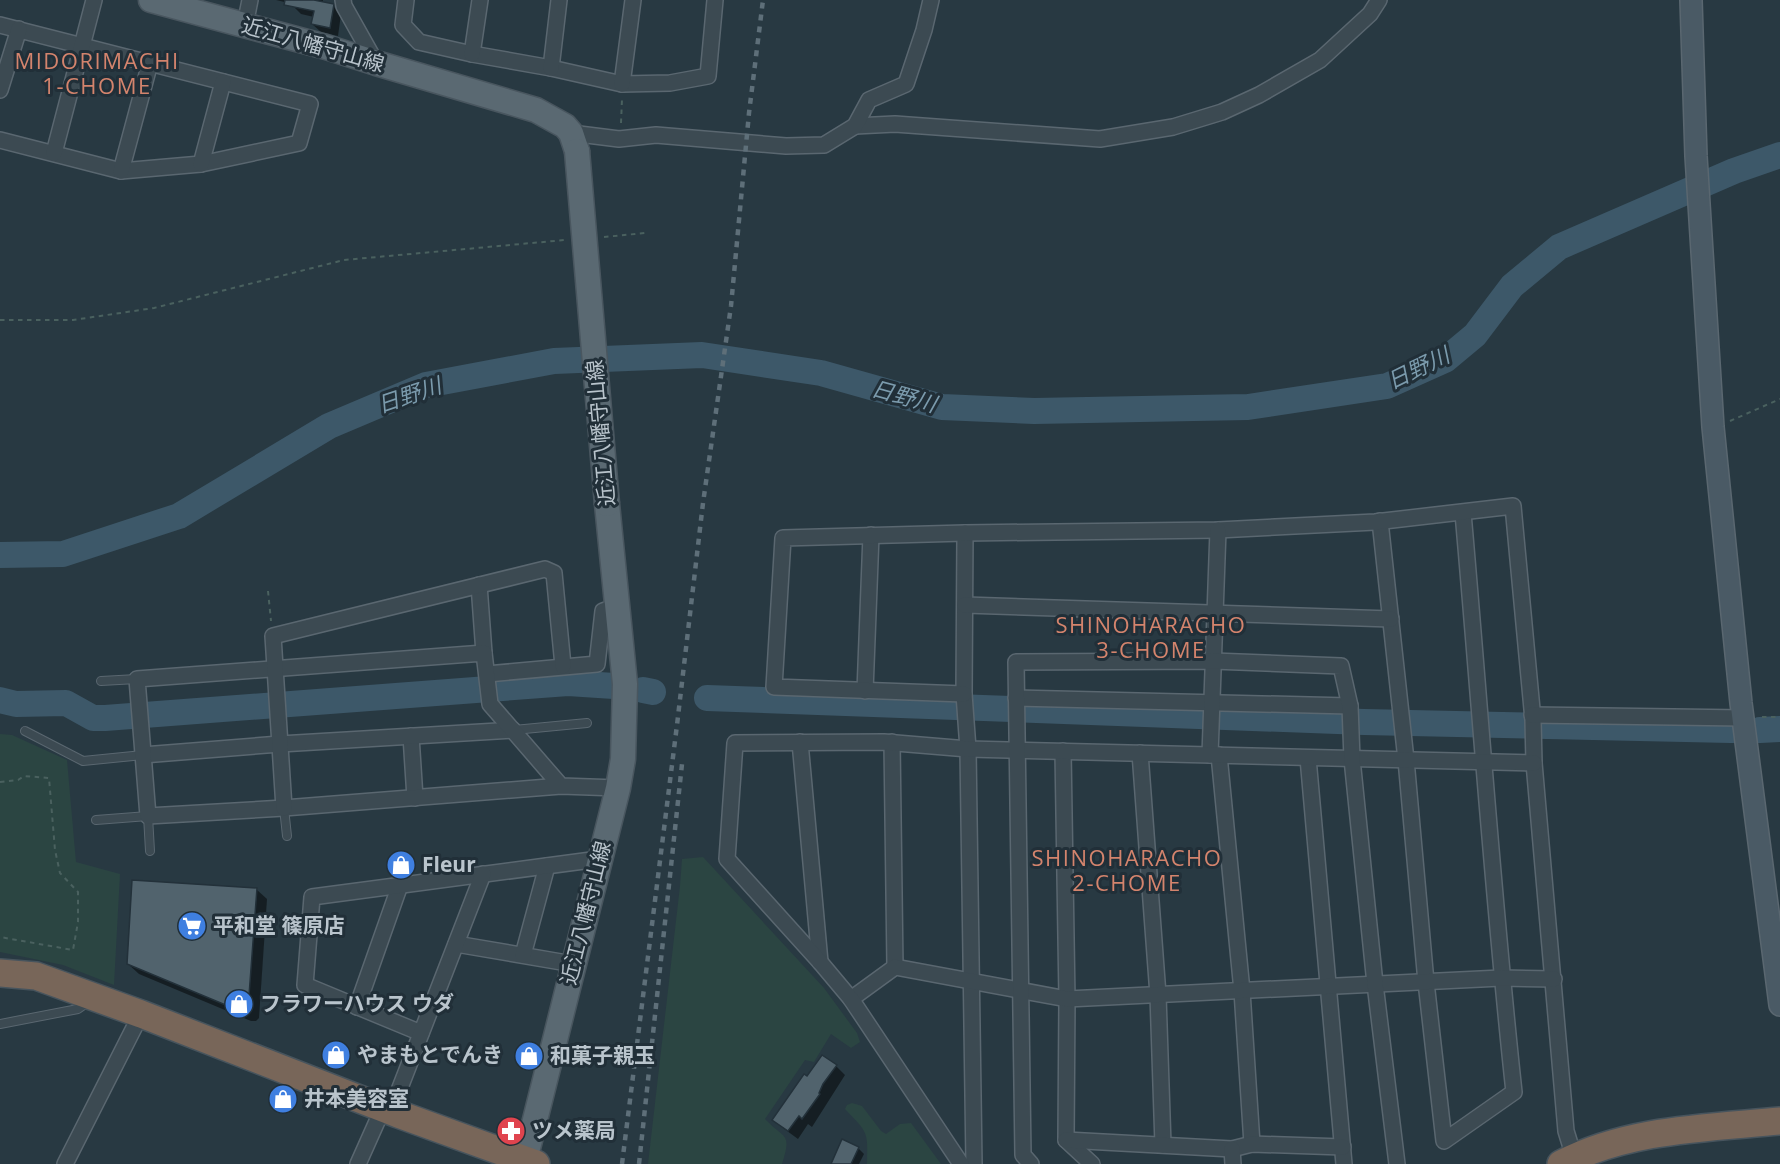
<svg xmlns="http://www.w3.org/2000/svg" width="1780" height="1164" viewBox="0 0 1780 1164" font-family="'Open Sans','Noto Sans JP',sans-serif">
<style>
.green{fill:#2b4542}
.shadow{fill:#0007}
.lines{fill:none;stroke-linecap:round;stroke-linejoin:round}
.river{stroke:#3d5869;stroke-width:26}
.building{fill:#51636d;stroke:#23313a;stroke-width:1.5}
.lane-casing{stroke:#5a6770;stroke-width:10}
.street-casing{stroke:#5a6770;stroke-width:18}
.secondary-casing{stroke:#5a6770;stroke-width:24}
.primary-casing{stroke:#49565f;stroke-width:27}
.highway-casing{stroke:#47545d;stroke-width:30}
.path{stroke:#4a615f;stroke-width:2;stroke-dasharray:4.5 4.5;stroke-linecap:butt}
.lane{stroke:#3c4a52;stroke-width:8}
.street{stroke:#3c4a52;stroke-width:15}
.secondary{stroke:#4a5a65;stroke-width:21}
.primary{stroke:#5a6972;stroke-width:24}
.highway{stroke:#786659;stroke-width:27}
.rail{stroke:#5e6f79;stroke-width:4.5;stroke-dasharray:6 6;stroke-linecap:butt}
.primary-bridge-casing{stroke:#49565f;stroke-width:27;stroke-linecap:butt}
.primary-bridge{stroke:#5a6972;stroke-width:24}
.labels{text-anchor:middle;stroke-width:6;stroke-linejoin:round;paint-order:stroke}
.street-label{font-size:21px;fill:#b9c4cc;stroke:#212f38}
.poi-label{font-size:21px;font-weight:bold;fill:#b9c4cc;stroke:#212f38;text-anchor:start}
.neighbourhood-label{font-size:22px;letter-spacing:1.5px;fill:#d4846d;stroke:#212f38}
.water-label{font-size:22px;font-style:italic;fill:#7b9bad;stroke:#212f38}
</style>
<rect width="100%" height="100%" fill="#283942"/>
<g class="green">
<path d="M0 734 12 735 67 760 76 862 120 874 114 985 63 965 0 952Z"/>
<path d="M703 857 824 988 857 1033 860 1042 851 1048 831 1034 814 1062 805 1060 765 1119C785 1140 792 1132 782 1164H648L680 886 682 859Z"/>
<path d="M852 1103 862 1106 881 1131 886 1134 900 1124 911 1123 941 1164H867C868 1131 868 1133 845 1109L847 1105Z"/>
</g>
<g class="shadow">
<path d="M276 0H323V3L333 6 341 14 338 36 321 32 312 24 314 17 301 14 293 6V4Z"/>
<path d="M256 889 267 899 259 1018 256 1021H251L139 974 128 964Z"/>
<path d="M836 1066 845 1075 812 1127 808 1124 798 1139 783 1128 774 1120 808 1079Z"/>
<path d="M858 1148 864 1154 859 1164H832Z"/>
</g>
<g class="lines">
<g class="river">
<path d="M0 555 63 554 179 516 329 426 426 385 554 361 702 355 821 373 942 407 1034 411 1248 407 1387 386 1445 360 1475 335 1512 286 1559 247 1734 171 1780 155"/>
<path d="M643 690 653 692"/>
<path d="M707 698 1364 722 1731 730"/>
<path d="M0 700 16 704 66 703 93 718H105L568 683 614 686"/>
<path d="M1760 730 1780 729"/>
</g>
</g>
<g class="building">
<path d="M285 0H314L334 4 330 28 311 24 314 11 284 5Z"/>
<path d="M132 880 257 888 248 1009 243 1012 240 1011 127 964Z"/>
<path d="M822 1055 837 1065 823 1084 819 1093 820 1094 802 1119 799 1116 788 1131 772 1120 804 1074 807 1076Z"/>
<path d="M842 1139 859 1147 851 1164H831Z"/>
</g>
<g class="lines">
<g class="lane-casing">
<g id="lane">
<path d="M101 681 137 679"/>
<path d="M514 730 587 723"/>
<path d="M25 731 83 761 143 755"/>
<path d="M284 808 287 836"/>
<path d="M96 820 148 816 150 851"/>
<path d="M0 1024 78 1009 88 1002"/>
</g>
</g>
<g class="street-casing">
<g id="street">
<path d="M343 0 344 6 376 63"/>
<path d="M406 0 403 25 419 42 472 54 551 68 622 84 670 83 708 76 715 0"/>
<path d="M0 25 310 104 299 143 201 164 121 171 0 140"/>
<path d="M245 25 250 0"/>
<path d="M472 54 480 0"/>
<path d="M551 68 559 0"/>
<path d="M622 84 633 0"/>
<path d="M0 90 19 29"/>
<path d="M855 126 895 124 1100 139 1173 127 1222 112 1259 95 1320 60 1370 14 1379 0"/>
<path d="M571 133 619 139 656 135 786 146 824 145 855 126 869 100 906 84 924 30 931 0"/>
<path d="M54 153 94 0"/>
<path d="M201 164 223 82"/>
<path d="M121 171 150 63"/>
<path d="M1380 521 1406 760 1426 982 1444 1141 1514 1092C1493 900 1480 706 1463 513"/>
<path d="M965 533 964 694 968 749 974 1164"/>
<path d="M479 585 484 653"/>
<path d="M965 605 1391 619"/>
<path d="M487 674 597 664 603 611 617 606"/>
<path d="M865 691 871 535"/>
<path d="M964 694 774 687 783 538 965 533 1218 530 1375 522 1513 506 1533 720 1534 763 1566 1131 1574 1157"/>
<path d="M1016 698 1350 706"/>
<path d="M1532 715 1744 718"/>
<path d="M411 736 415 798"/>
<path d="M800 742 820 962"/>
<path d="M892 742 895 967"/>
<path d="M1063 751 1067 999 1066 1140 1092 1164"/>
<path d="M1140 753 1158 995 1163 1145"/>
<path d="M143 755 280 744 513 730"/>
<path d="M1210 755 1218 530"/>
<path d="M1219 755 1242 991 1252 1144"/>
<path d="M1308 758 1344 1164"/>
<path d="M561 786 490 704 484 653 137 679 148 816 284 808 561 786 618 788"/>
<path d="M284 808 273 636 545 569 554 573 563 666"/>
<path d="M456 944 573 964"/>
<path d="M523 955 547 866"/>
<path d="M851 999 895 967 1067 999 1501 978 1554 979"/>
<path d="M357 1007 400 885"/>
<path d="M421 1033 305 985 312 897 599 859"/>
<path d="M391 1111 483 874"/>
<path d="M1066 1140 1232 1149 1252 1144 1343 1147"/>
<path d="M1232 1149 1233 1164"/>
<path d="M65 1164 141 1014"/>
<path d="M358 1164 383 1108"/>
<path d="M961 1164 851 999 820 962 727 859 735 743 884 742 968 749 1534 763"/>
<path d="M1031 1164 1023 1155 1016 662 1213 661 1341 666 1350 706 1352 759 1375 984 1397 1164"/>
</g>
</g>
<g class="secondary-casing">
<path id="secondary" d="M1691 0 1696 156 1713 427 1741 703 1780 1005"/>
</g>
<g class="primary-casing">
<g id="primary">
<path d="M151 0 326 47 376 63 536 110 565 126 571 133 577 151"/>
<path d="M524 1164 618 788 623 759 625 684 607 504"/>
</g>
</g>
<g class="highway-casing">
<g id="highway">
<path d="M0 973 36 976 141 1014 398 1114 536 1164"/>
<path d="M1561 1164C1628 1129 1706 1128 1780 1121"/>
</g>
</g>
<g class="path">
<path d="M621 123 622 99"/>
<path d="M604 237 645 233"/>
<path d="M0 320H73L154 308 344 260 565 240"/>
<path d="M1730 421 1780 399"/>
<path d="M268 591 271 621"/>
<path d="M1762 717H1780"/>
<path d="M0 782 18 780 24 776 49 778 55 850 60 873 78 892V922L73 950 0 937"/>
</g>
<use href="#lane" class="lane"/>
<use href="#street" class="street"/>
<use href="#secondary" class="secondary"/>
<use href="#primary" class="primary"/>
<use href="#highway" class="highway"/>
<g class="rail">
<path d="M622 1164 677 725 703 503 731 306 749 113 763 0"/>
<path d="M639 1164 682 764"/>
</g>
<g class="primary-bridge-casing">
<path id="primary-bridge" d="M577 151 607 504"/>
</g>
<use href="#primary-bridge" class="primary-bridge"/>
</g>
<defs>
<g id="shop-disc" transform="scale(1.5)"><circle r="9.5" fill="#3f7fe0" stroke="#212f38"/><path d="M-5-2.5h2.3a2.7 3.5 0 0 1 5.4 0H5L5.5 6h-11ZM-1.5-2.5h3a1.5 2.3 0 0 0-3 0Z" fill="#fff"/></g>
<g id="supermarket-disc" transform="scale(1.5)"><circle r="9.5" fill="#3f7fe0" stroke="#212f38"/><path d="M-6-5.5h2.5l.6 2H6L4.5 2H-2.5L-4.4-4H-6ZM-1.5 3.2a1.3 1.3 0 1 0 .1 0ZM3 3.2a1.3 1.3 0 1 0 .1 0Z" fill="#fff"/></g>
<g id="pharmacy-disc" transform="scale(1.5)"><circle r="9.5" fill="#e0444e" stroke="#212f38"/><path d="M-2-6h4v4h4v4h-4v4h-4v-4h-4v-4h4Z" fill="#fff"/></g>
</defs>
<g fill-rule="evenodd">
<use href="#shop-disc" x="401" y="865"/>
<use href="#supermarket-disc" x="192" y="926"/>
<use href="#shop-disc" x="239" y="1004"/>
<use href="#shop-disc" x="336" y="1055"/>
<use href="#shop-disc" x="529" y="1056"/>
<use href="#shop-disc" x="283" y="1099"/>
<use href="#pharmacy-disc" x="511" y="1131"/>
</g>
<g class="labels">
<g class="street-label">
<text transform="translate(313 45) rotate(16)" y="7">近江八幡守山線</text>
<text transform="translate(601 433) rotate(-95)" y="7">近江八幡守山線</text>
<text transform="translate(586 913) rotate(-76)" y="7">近江八幡守山線</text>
</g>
<g class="poi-label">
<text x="422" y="872">Fleur</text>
<text x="213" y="933">平和堂 篠原店</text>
<text x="260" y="1011">フラワーハウス ウダ</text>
<text x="357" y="1062">やまもとでんき</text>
<text x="550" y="1063">和菓子親玉</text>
<text x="304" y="1106">井本美容室</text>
<text x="532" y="1138">ツメ薬局</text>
</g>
<g class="neighbourhood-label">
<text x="97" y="69">MIDORIMACHI<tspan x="97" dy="25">1-CHOME</tspan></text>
<text x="1151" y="633">SHINOHARACHO<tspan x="1151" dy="25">3-CHOME</tspan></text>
<text x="1127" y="866">SHINOHARACHO<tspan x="1127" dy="25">2-CHOME</tspan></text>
</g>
<g class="water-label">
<text transform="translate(1418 368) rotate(-26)" y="8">日野川</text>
<text transform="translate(409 395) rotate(-19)" y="8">日野川</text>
<text transform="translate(904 396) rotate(15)" y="8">日野川</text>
</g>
</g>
</svg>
